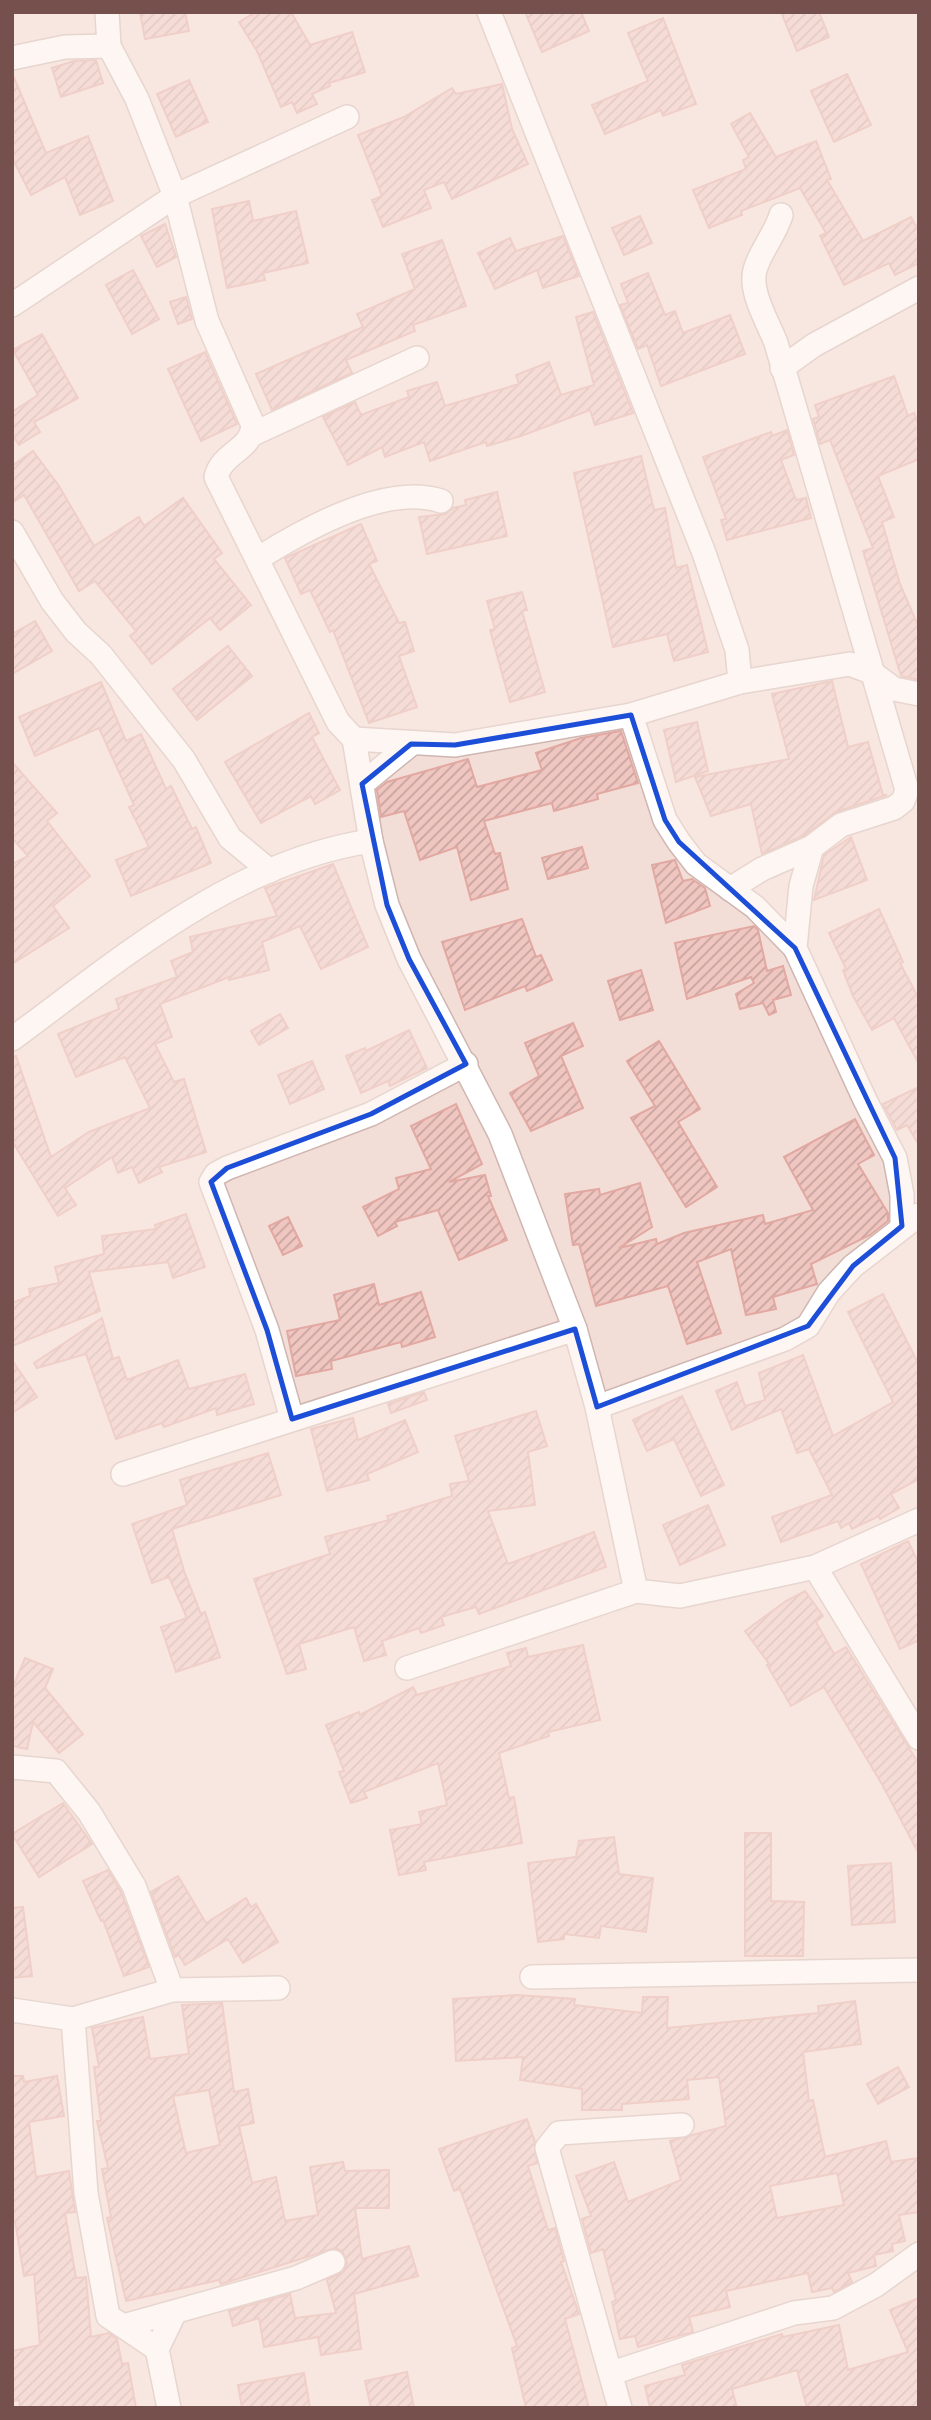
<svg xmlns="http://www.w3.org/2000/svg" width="931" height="2420" viewBox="0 0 931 2420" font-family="'PT Sans Narrow',sans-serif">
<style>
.residential{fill:#f3ded7}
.building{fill:url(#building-hatch);stroke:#e2a8a2;stroke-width:2;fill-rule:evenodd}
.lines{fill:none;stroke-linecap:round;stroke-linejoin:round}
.minor-casing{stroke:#cfb6b1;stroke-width:26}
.minor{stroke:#fff;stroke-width:23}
.marked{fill:none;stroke:#1d4ed8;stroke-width:5;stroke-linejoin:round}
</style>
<defs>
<pattern id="building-hatch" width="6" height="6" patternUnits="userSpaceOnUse" patternTransform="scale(1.75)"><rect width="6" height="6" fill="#f0c6c1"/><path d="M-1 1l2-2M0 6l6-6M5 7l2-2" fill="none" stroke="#c7a39f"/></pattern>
</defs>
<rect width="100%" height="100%" fill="#fceee8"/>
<rect class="residential" x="12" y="12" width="907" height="2396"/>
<g class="building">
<path d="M140 12H185L189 31 145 39Z"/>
<path d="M256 12H291L310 45 352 32 365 72 329 83 330 86 312 94 317 104 297 113 292 102 281 107 257 51 239 22Z"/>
<path d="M525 12H581L589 31 542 52Z"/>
<path d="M781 12H819L829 37 797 51Z"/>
<path d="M663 18 696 104 663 116 661 110 605 134 592 105 648 81 628 33Z"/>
<path d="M96 60 103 83 61 97 52 68 74 61Z"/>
<path d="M12 73 46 153 88 136 113 201 80 215 65 177 31 195 12 158Z"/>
<path d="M847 74 871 125 834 142 811 91Z"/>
<path d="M189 80 208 122 176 137 157 94Z"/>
<path d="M502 84 512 129 528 164 452 199 444 182 424 190 431 208 383 227 372 200 382 196 358 135 404 117 452 88 456 94Z"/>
<path d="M750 113 776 157 816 141 831 179 827 180 863 241 911 217 919 232V263L895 275 889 263 844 285 820 236 826 233 800 188 741 211 742 215 709 228 693 190 746 169 743 160 749 157 731 124Z"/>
<path d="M249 201 253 221 296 211 308 263 263 273 265 280 227 288 212 209Z"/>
<path d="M640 216 652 243 624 255 612 228Z"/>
<path d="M165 224 176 257 157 267 141 236Z"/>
<path d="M563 236 579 276 543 288 537 270 495 289 478 253 510 238 516 251Z"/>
<path d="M442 240 466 306 413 325 415 331 346 360 352 373 272 410 256 374 363 327 357 314 415 289 402 254Z"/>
<path d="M133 270 159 319 132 334 106 285Z"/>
<path d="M648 273 665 315 675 311 683 333 730 315 745 354 661 386 647 345 638 349 620 305 628 303 621 284Z"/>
<path d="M186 297 192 319 178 324 170 302Z"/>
<path d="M593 312 633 413 595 425 590 410 521 436 487 446 486 442 430 461 424 442 385 457 382 447 348 465 323 417 355 402 361 415 409 397 407 391 437 382 445 406 519 384 516 375 549 362 561 395 594 385 576 317Z"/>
<path d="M42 334 78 398 34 422 40 432 19 445 12 434V412L38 395 13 350Z"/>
<path d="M205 352 237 424 201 441 168 369Z"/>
<path d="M894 376 908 416 914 413 919 426V459L878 476 894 517 882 522 900 584 919 628V680L901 676 863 551 873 548 830 440 820 444 813 419 819 417 815 405Z"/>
<path d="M787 430 794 455 781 460 796 500 806 498 811 518 727 540 721 520 726 519 703 457 771 432 772 436Z"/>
<path d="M33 451 59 486 94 546 139 517 144 526 183 498 222 553 214 559 251 605 220 630 210 618 152 664 130 636 136 631 95 581 79 591 24 495 12 503V466Z"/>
<path d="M641 456 654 510 665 508 676 568 687 565 708 652 674 661 667 634 613 647 574 473Z"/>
<path d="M497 492 507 536 427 554 419 517 445 514 453 508 466 505 465 500Z"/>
<path d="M361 524 377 561 369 564 399 623 405 622 414 651 399 656 417 707 369 723 333 630 330 632 310 590 301 594 285 558Z"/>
<path d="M522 592 527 610 522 611 545 692 510 702 490 630 495 629 487 601Z"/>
<path d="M35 621 52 651 12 674V634Z"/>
<path d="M228 646 252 676 197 720 173 689Z"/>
<path d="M832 681 848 747 868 742 883 795H887L836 812 805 835 762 854 751 804 711 816 695 777 789 759 772 694Z"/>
<path d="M101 682 126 741 141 734 166 789 171 786 192 829 196 827 211 863 131 896 116 860 149 847 129 807 134 805 99 728 35 756 19 717Z"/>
<path d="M309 713 319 733 312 737 340 790 315 804 311 796 261 823 225 762Z"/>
<path d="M697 722 708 771 676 782 664 730Z"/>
<path d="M621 731 638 783 597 794 598 799 554 811 552 803 484 821 495 854 500 853 508 889 471 900 457 847 420 860 404 811 381 817 377 790 387 782 468 759 477 787 542 770 536 753 581 738Z"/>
<path d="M12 762 57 813 47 821 90 876 53 906 69 928 12 964V864L28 856 12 838Z"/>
<path d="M851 837 867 880 814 900 824 855Z"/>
<path d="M582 847 588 868 548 879 542 858Z"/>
<path d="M675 860 683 881 692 879 705 888 710 906 666 923 652 865Z"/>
<path d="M333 864 368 947 321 969 300 926 262 942 269 970 229 980V977L160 1004 172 1037 155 1044 174 1082 184 1079 206 1152 159 1167 162 1172 139 1183 132 1167 118 1173 112 1157 65 1188 76 1205 58 1216 12 1141V1057L16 1056 51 1157 89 1132 150 1108 125 1057 76 1077 58 1034 119 1009 116 999 177 977 171 961 193 952 190 937 277 916 265 888Z"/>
<path d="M879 909 903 962 900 963 919 999V1064L894 1018 872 1030 853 996 843 970 846 969 829 933Z"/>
<path d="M522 919 536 957 541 955 552 980 527 991 525 986 465 1010 442 942Z"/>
<path d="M754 926 758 930 767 971 783 966 791 995 773 1000 776 1012 769 1015 763 1003 740 1009 736 994 754 983 751 977 687 999 675 943Z"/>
<path d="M641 970 653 1010 620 1020 608 981Z"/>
<path d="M280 1014 288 1028 259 1045 251 1031Z"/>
<path d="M573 1023 583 1046 561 1056 583 1108 531 1131 510 1093 539 1076 525 1043Z"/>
<path d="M409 1030 427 1068 390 1086 388 1081 361 1093 346 1056 365 1048 366 1051Z"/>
<path d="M659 1041 700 1109 678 1122 717 1187 686 1207 631 1118 655 1106 627 1061Z"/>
<path d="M312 1061 324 1089 290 1104 278 1075Z"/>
<path d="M919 1087V1145L907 1125 897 1130 883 1104Z"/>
<path d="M456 1104 482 1164 449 1182 485 1175 491 1196H488L507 1240 459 1260 438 1210 395 1222 397 1226 378 1236 363 1207 399 1189 396 1178 431 1169 411 1126Z"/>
<path d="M855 1119 874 1155 858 1164 888 1213V1221L870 1235 811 1264 817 1284 773 1297 776 1309 746 1315 731 1249 697 1262 721 1333 687 1344 668 1286 596 1306 579 1244 573 1245 565 1194 599 1189 600 1195 640 1183 652 1227 619 1248 656 1239 657 1244 684 1233 763 1215 765 1224 813 1210 784 1157Z"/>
<path d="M186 1214 205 1267 173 1278 168 1262 89 1272 100 1311 12 1346V1303L30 1296 29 1289 59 1283 55 1267 104 1254 102 1236 156 1229 155 1225Z"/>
<path d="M288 1217 302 1246 283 1255 269 1226Z"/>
<path d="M374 1284 379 1305 421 1292 435 1337 402 1347 401 1342 331 1361 332 1369 296 1376 287 1331 340 1320 334 1295Z"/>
<path d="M883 1294 919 1365V1479L891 1494 899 1508 880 1519 879 1516 852 1529 849 1523 841 1528 838 1521 781 1542 772 1517 832 1495 809 1449 797 1453 781 1409 732 1430 716 1391 737 1382 745 1406 765 1400 759 1373 803 1355 833 1436 893 1402 848 1312Z"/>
<path d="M102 1318 113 1359 119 1357 127 1380 178 1360 189 1389 245 1374 254 1404 217 1415 216 1408 164 1427 162 1423 116 1439 86 1354 37 1368 34 1363Z"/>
<path d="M12 1360 37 1397 12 1413Z"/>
<path d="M424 1392 427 1400 391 1413 388 1404Z"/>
<path d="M682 1396 724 1485 701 1496 674 1439 647 1451 633 1420Z"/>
<path d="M536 1411 547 1446 528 1452 535 1505 488 1511 508 1564 594 1532 606 1567 479 1614 476 1607 441 1617 444 1625 421 1633 419 1628 382 1641 386 1655 364 1661 354 1627 299 1644 306 1669 287 1674 254 1579 330 1554 325 1537 389 1520 387 1516 452 1496 450 1484 469 1481 455 1436Z"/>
<path d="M353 1418 358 1440 405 1420 418 1452 367 1474 369 1480 327 1491 311 1429Z"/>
<path d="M268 1453 281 1495 172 1529 184 1571 201 1614 205 1612 220 1657 176 1672 161 1627 187 1618 169 1577 152 1583 132 1524 187 1505 180 1480Z"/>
<path d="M708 1505 725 1545 680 1565 663 1525Z"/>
<path d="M908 1541 919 1564V1640L900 1649 861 1564Z"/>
<path d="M805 1591 823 1616 816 1622 834 1654 846 1647 919 1764V1854L883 1786 824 1687 791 1706 767 1665 769 1664 745 1631 786 1601Z"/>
<path d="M583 1645 600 1720 548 1732 549 1736 499 1753 509 1798 514 1797 522 1843 424 1862 426 1870 399 1875 390 1830 422 1824 419 1812 447 1805 438 1763 364 1792 367 1798 351 1803 339 1772 344 1771 326 1725 359 1712 360 1715 413 1687 417 1695 511 1666 507 1653 526 1648 528 1657Z"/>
<path d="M25 1658 53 1669 45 1688 83 1734 59 1753 33 1722 27 1749 12 1746V1689Z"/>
<path d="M63 1803 92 1844 39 1877 12 1834Z"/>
<path d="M745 1833H771V1901L804 1902 803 1956H745Z"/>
<path d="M614 1837 619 1874 653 1878 646 1932 601 1926 599 1938 564 1934V1939L538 1942 528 1863 576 1857 579 1841Z"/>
<path d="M891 1863 895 1922 852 1925 848 1866Z"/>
<path d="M108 1870 121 1892 149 1967 124 1976 103 1920 101 1921 83 1881Z"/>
<path d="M178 1876 206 1923 246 1898 251 1907 256 1904 278 1942 243 1963 228 1939 185 1965 179 1955 175 1957 151 1892Z"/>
<path d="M23 1907 32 1976 12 1978V1908Z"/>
<path d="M516 1995 575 1999 574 2005 642 2013 643 1997H668L667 2028 819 2013 818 2006 855 2001 861 2044 803 2052 809 2101 813 2100 825 2157 886 2141 891 2162 919 2158V2212L899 2215 905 2241 892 2244 893 2251 874 2255 876 2266 848 2273 852 2282 834 2292 832 2288 812 2292 808 2273 726 2291 730 2307 689 2317 693 2332 638 2347 635 2336 620 2339 612 2302 616 2300 603 2249 591 2253 582 2219 591 2216 576 2176 614 2162 628 2202 681 2180 670 2141 726 2126 719 2077 687 2080 689 2099 622 2104V2110H582V2089L520 2080 523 2057 456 2061 453 1999ZM837 2173 844 2205 777 2218 770 2186Z"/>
<path d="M222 2003 234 2092 248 2089 254 2123 239 2126 252 2183 276 2177 285 2221 318 2215 310 2167 343 2162 345 2171 389 2170V2208H355L362 2259 409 2246 418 2276 354 2294 361 2349 321 2355 318 2337 264 2347 259 2318 233 2326 229 2311 290 2294 295 2318 336 2313 327 2280 344 2271 347 2263 342 2251 335 2248 221 2284 219 2280 126 2301 107 2218 111 2217 102 2169 108 2168 97 2121H101L94 2067H99L92 2028 143 2017 150 2059 189 2054 182 2005ZM209 2090 220 2145 186 2153 173 2096Z"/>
<path d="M898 2067 909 2087 878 2104 867 2084Z"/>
<path d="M12 2076H23L24 2082 57 2076 64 2116 29 2122 36 2177 69 2171 75 2212 65 2213 76 2278 86 2277 91 2337 109 2333 117 2339 122 2364 128 2363 136 2408H20L19 2400 12 2401V2351L40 2345 34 2274 24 2276 15 2221 12 2222Z"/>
<path d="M527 2119 535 2142 537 2163 528 2166 548 2230 555 2228 564 2261 561 2262 579 2314 565 2319 589 2408H526L512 2348 517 2346 460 2189 454 2191 439 2149Z"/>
<path d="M919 2298V2408H807L797 2370 732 2389 737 2408H650L645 2386 685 2375 682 2365 782 2334 783 2337 839 2325 848 2370 908 2352 890 2310Z"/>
<path d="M407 2372 414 2408H371L365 2381Z"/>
<path d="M304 2373 310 2408H242L238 2385Z"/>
</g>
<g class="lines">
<g class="minor-casing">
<g id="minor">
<path d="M107 12 109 46 137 99 175 196 207 321 253 425C252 450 222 452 216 477L338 722 354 739 371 841 387 905 409 959 500 1134 575 1329 597 1407 636 1591"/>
<path d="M489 12 704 553 737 650 740 682"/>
<path d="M12 58 65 47 109 46"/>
<path d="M12 305 175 196 347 117"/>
<path d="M782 368 814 345 919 288"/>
<path d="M253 434 417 358"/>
<path d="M12 532 52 601 76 632 101 655 184 760 230 838 270 871"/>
<path d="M259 558C305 529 387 483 441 501"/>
<path d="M631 715 665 820 679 842 696 864 755 907 795 948 865 1100 895 1158 902 1195V1226"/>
<path d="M354 739 455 745 631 715 740 682 850 664 871 672 894 689 919 694"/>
<path d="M362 784 411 744"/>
<path d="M730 889 762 869 812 847 841 825 894 808 903 801 907 790 776 343C768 322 749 292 755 270 760 251 775 235 781 215"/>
<path d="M795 948 801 886 812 847"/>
<path d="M12 1039C121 959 234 861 371 841"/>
<path d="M597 1407 785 1339 808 1326 829 1292 853 1266 919 1215"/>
<path d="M292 1419 267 1330 211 1182 216 1174 227 1168 371 1114 466 1064"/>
<path d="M123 1474 575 1329"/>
<path d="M815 1567 919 1738"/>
<path d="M407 1668 636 1591 680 1596 815 1567 919 1520"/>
<path d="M12 1767 56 1771 89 1812 134 1886 172 1990"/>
<path d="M532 1977 919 1970"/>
<path d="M12 2010 73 2019 172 1990 278 1988"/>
<path d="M73 2019 86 2193 108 2316 157 2349"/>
<path d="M123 2326 296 2278 333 2262"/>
<path d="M612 2373 794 2313 833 2308 876 2285 919 2254"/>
<path d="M169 2408 157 2349 175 2312"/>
<path d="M620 2408 547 2148 559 2133 682 2125"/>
</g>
</g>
<use href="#minor" class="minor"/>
</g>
<path d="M0 0H931V2420H0ZM631 715 665 820 679 842 795 948 895 1158 902 1226 853 1266 808 1326 597 1407 575 1329 292 1419 267 1330 211 1182 227 1168 371 1114 466 1064 409 959 387 905 362 784 411 744 455 745Z" fill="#fceee8" fill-opacity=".55" fill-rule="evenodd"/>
<path class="marked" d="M631 715 665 820 679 842 795 948 895 1158 902 1226 853 1266 808 1326 597 1407 575 1329 292 1419 267 1330 211 1182 227 1168 371 1114 466 1064 409 959 387 905 362 784 411 744 455 745Z"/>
<rect width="931" height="2420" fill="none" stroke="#75504d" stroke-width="28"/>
</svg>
